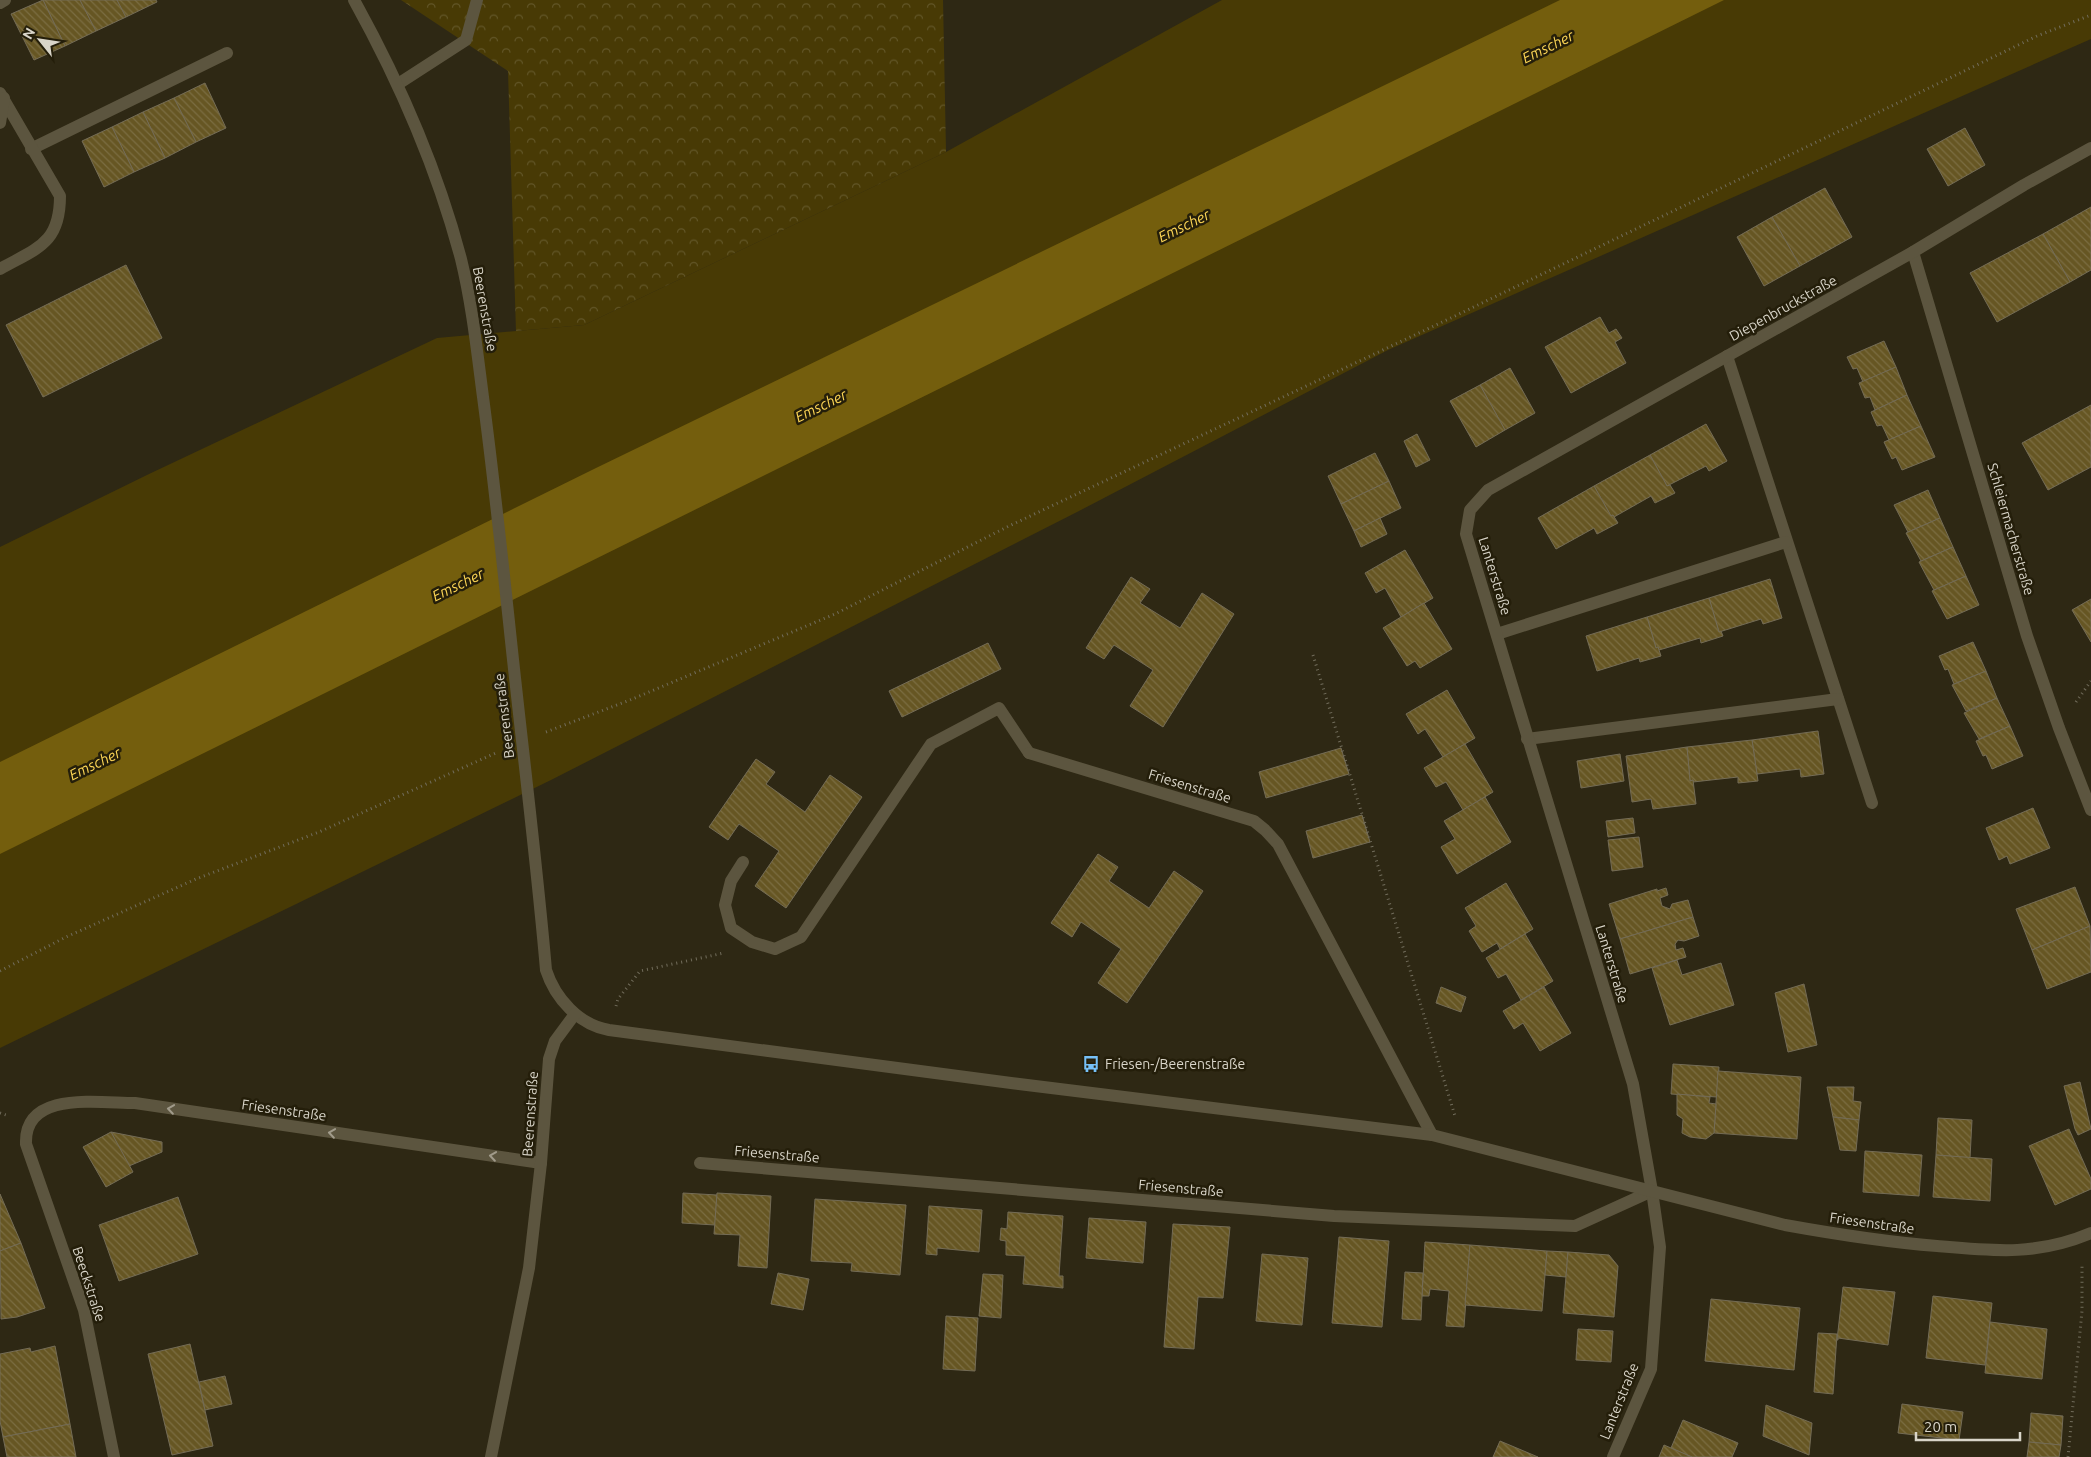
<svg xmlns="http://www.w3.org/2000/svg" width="2091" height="1457" viewBox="0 0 2091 1457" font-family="Ubuntu,sans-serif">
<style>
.green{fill:#483a05}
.forest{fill:url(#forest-crowns)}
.water{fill:#745e0d}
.building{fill:url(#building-back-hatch);stroke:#746c56}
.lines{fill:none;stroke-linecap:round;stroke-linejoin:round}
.path{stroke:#726d5c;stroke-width:3;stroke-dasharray:1 4;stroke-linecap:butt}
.lane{stroke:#5c553f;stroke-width:12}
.street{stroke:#5c553f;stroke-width:12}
.secondary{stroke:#5c553f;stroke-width:12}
.oneway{stroke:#a19b8b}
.labels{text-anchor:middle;stroke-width:5;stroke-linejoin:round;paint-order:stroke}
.street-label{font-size:14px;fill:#d9d5c9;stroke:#241e0a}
.poi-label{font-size:14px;fill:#d9d5c9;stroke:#241e0a;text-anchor:start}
.water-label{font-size:15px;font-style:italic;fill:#fed756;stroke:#241e0a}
</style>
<defs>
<pattern id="forest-crowns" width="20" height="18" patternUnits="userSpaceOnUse" patternTransform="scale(1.25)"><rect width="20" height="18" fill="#483a05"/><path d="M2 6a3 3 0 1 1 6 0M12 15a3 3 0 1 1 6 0" fill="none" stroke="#625628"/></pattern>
<pattern id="building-back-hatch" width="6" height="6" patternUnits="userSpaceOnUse" patternTransform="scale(1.25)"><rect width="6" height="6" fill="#665623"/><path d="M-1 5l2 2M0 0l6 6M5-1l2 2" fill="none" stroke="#7b6d42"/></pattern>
</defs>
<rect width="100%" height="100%" fill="#2e2814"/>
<path class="green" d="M1222 0H2091V39L1388 350 1079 511 551 780 0 1048V547L149 474 437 338 584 325 946 152Z"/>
<path class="forest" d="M401 0H943L946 152 584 325 516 331 508 71Z"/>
<path class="water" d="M1560 0H1724L0 854V762L596 468Z"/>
<g class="building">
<path d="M43 0H80L96 31 65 46Z"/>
<path d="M43 0 65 46 34 60 11 14Z"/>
<path d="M80 0H117L126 17 96 31Z"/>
<path d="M117 0H156L157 2 126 17Z"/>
<path d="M205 83 226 128 196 142 174 98Z"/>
<path d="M174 98 196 142 165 158 143 112Z"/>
<path d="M143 112 165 158 134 172 112 127Z"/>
<path d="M112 127 134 172 104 187 82 141Z"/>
<path d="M1965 128 1985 165 1948 186 1927 149Z"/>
<path d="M1825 188 1852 237 1800 266 1772 217Z"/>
<path d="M2091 207V270L2070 282 2043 234Z"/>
<path d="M1772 217 1800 266 1764 286 1737 237Z"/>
<path d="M2043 234 2070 282 1997 322 1970 273Z"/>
<path d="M126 265 162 338 43 397 6 325Z"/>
<path d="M1600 317 1609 333 1616 329 1622 338 1615 342 1626 363 1571 393 1545 347Z"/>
<path d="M1884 341 1896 367 1863 382 1857 368 1853 369 1847 357Z"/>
<path d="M1896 367 1907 395 1875 410 1870 397 1865 398 1859 383Z"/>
<path d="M1510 368 1535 413 1505 430 1480 385Z"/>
<path d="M1480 385 1505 430 1476 447 1450 401Z"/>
<path d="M1907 395 1921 426 1889 440 1882 425 1877 426 1871 412Z"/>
<path d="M2091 405V467L2048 490 2022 443Z"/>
<path d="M1706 424 1727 461 1709 471 1706 466 1667 486 1650 455Z"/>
<path d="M1921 426 1935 457 1902 470 1896 457 1892 459 1884 442Z"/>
<path d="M1417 434 1430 460 1416 467 1404 441Z"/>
<path d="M1375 453 1389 481 1341 504 1328 476Z"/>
<path d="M1650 455 1667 486 1670 485 1675 493 1655 503 1651 496 1614 517 1613 515 1611 516 1594 486Z"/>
<path d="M1389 481 1401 508 1354 531 1341 504Z"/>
<path d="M1594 486 1611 516 1613 515 1618 523 1597 534 1594 528 1556 549 1538 518Z"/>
<path d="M1928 490 1940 518 1908 532 1894 505Z"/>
<path d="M1380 518 1387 534 1361 547 1354 531Z"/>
<path d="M1940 518 1953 547 1921 561 1906 533Z"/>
<path d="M1953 547 1966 576 1934 590 1919 562Z"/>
<path d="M1405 550 1433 598 1401 617 1385 588 1376 593 1365 573Z"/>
<path d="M1966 576 1979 605 1947 619 1932 591Z"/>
<path d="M1131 577 1150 589 1140 603 1180 628 1202 593 1234 614 1163 727 1130 706 1153 670 1114 645 1104 659 1086 648Z"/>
<path d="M1770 579 1782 618 1763 624 1761 619 1719 632 1709 598Z"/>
<path d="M1709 598 1719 632 1721 631 1723 636 1701 643 1700 638 1659 650 1658 647 1656 648 1647 617Z"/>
<path d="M2091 599V642L2072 610Z"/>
<path d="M1424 603 1452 649 1420 668 1415 661 1407 666 1383 628Z"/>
<path d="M1647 617 1656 648 1658 647 1661 656 1640 662 1639 658 1597 671 1586 636Z"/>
<path d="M1973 642 1986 671 1954 684 1948 669 1945 670 1939 656Z"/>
<path d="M988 643 1001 669 902 717 889 691Z"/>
<path d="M1986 671 1997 698 1966 711 1952 685Z"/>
<path d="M1447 690 1475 738 1443 757 1425 729 1418 734 1406 714Z"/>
<path d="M1997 698 2010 726 1979 739 1964 713Z"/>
<path d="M2010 726 2023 756 1992 769 1986 755 1983 756 1976 741Z"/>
<path d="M1818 731 1824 774 1801 777 1800 769 1757 774 1752 740Z"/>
<path d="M1752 740 1758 781 1738 783V777L1693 782V780L1690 781 1687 747Z"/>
<path d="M1465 744 1493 792 1463 810 1446 782 1436 787 1424 768Z"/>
<path d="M1687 747 1690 781 1693 780 1696 804 1653 809 1651 799 1632 802 1626 756Z"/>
<path d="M1341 748 1349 774 1266 798 1259 772Z"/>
<path d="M1620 754 1624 781 1581 788 1577 761Z"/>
<path d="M756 759 775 772 766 784 805 812 830 775 862 797 786 908 755 886 779 851 739 824 728 840 709 827Z"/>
<path d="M1485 797 1511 842 1457 874 1441 847 1455 839 1444 821Z"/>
<path d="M2033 808 2050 848 2010 864 2007 856 1999 860 1986 828Z"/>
<path d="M1362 815 1370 842 1313 858 1306 831Z"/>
<path d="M1633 818 1635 833 1608 837 1606 821Z"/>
<path d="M1639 837 1643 867 1612 871 1608 840Z"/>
<path d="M1098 854 1118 867 1109 881 1149 908 1174 871 1203 891 1127 1003 1098 983 1121 949 1081 922 1072 937 1051 923Z"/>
<path d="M1506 883 1533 929 1500 949 1497 943 1482 952 1469 931 1476 926 1465 908Z"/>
<path d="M2075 887 2090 926 2032 950 2016 909Z"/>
<path d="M1666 888 1668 895 1660 898 1662 906 1670 909 1672 904 1688 900 1693 917 1620 939 1609 904 1657 889V891Z"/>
<path d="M1693 917 1699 936 1684 941 1678 940 1675 944 1676 950 1683 948 1686 957 1630 974 1620 939Z"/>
<path d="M2090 926 2091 972 2047 989 2032 950Z"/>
<path d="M1525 934 1553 981 1521 1000 1506 974 1498 978 1486 958Z"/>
<path d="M1677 960 1682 975 1721 963 1734 1005 1670 1025 1652 968Z"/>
<path d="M1804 984 1817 1045 1788 1052 1775 993Z"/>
<path d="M1441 987 1466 997 1461 1012 1436 1003Z"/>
<path d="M1544 987 1571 1033 1540 1051 1523 1023 1514 1029 1503 1011Z"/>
<path d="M1673 1064 1719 1067 1717 1097 1671 1094Z"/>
<path d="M1718 1071 1801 1077 1797 1139 1714 1133Z"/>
<path d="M2080 1082 2091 1129 2078 1135 2075 1129 2064 1086Z"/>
<path d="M1827 1087H1854L1853 1101 1861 1102 1859 1120 1833 1117Z"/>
<path d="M1677 1094 1710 1097 1709 1103 1716 1104 1714 1133 1706 1139 1690 1137 1682 1133 1683 1119 1677 1115Z"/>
<path d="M1833 1117 1859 1120 1856 1151 1840 1150Z"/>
<path d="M1938 1118 1972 1120 1970 1158 1936 1155Z"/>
<path d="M2069 1129 2091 1179V1189L2055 1205 2029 1146Z"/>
<path d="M111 1132 162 1142V1152L129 1166Z"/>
<path d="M111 1132 133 1172 106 1187 83 1147Z"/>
<path d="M1865 1151 1922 1155 1919 1196 1863 1192Z"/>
<path d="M1936 1155 1992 1159 1990 1201 1933 1197Z"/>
<path d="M683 1193 717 1195 715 1225 682 1223Z"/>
<path d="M717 1193 771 1196 767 1268 738 1266 740 1235 714 1234Z"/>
<path d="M0 1194 21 1243 0 1251Z"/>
<path d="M178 1197 198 1254 119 1281 99 1225Z"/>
<path d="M815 1199 906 1205 900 1275 851 1271 852 1263 811 1261Z"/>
<path d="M929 1206 982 1210 979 1252 937 1248V1255L926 1254Z"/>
<path d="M1008 1212 1063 1216 1059 1276H1063V1288L1023 1284 1025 1256 1006 1255V1241L1000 1240 1001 1228 1007 1229Z"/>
<path d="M1089 1218 1146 1222 1143 1263 1086 1258Z"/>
<path d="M1173 1224 1230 1227 1223 1298 1198 1297 1194 1349 1164 1347Z"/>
<path d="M1339 1237 1389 1241 1382 1327 1332 1323Z"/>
<path d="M1425 1242 1470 1245 1464 1327 1446 1326 1449 1291 1430 1289 1429 1296H1422Z"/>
<path d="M21 1243 45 1308 17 1317 1 1319 0 1251Z"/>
<path d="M1470 1245 1547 1251 1542 1311 1465 1305Z"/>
<path d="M1547 1251 1568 1252 1566 1277 1545 1275Z"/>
<path d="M1568 1252 1609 1255 1618 1266 1614 1317 1563 1313Z"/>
<path d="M1262 1254 1308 1258 1302 1325 1256 1321Z"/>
<path d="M1405 1272 1423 1273 1421 1320 1402 1319Z"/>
<path d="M778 1273 809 1279 803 1310 771 1304Z"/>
<path d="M983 1274 1003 1275 1001 1318 979 1316Z"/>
<path d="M1843 1287 1895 1292 1888 1345 1838 1338V1340H1837Z"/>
<path d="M1933 1296 1992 1303 1985 1365 1926 1358Z"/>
<path d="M1711 1299 1800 1308 1794 1370 1705 1361Z"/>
<path d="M946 1316 978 1318 975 1371 943 1369Z"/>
<path d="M1990 1322 2047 1329 2042 1379 1985 1373Z"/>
<path d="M1578 1329 1613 1331 1611 1362 1576 1360Z"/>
<path d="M1818 1333 1837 1334 1833 1394 1814 1392Z"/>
<path d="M190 1344 213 1446 172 1455 148 1354Z"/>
<path d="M55 1346 70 1424 3 1437 0 1421V1354L30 1348 31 1352Z"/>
<path d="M225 1376 232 1404 205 1410 199 1382Z"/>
<path d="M1902 1404 1963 1412 1959 1440 1898 1433Z"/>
<path d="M1766 1405 1812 1423 1809 1455 1763 1436Z"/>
<path d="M2031 1413 2063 1416 2061 1445 2029 1442Z"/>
<path d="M1683 1420 1738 1443 1732 1457H1692L1671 1448Z"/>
<path d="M70 1424 76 1457H7L3 1437Z"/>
<path d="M1500 1441 1538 1457H1493Z"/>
<path d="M2029 1442 2061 1445 2059 1457H2027Z"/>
<path d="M1664 1445 1692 1457H1659Z"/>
</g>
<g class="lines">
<g class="path">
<path d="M1313 655 1455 1116"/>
<path d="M2076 702 2091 681"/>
<path d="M546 732 630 700 835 614 1009 526 1455 316 2037 36 2091 15"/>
<path d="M0 971 66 937 196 879 319 832 498 752"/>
<path d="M616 1006 618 999 640 971 724 953"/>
<path d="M0 1113 9 1116"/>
<path d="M2068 1457 2082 1311V1263"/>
</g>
<g class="lane">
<path d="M0 3 5 0"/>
<path d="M31 149 227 53"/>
<path d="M1727 356 1872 803"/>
<path d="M1497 634 1786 542"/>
<path d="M1527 739 1838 699"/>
<path d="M743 862 731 881 725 905 731 928 752 942 775 949 801 937 931 744 999 708 1029 753"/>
</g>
<g class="street">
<path d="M398 84 466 40 477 0"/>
<path d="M0 93 60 196C60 244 37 248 0 269"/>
<path d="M0 123 4 98"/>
<path d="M1913 252 2027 636 2059 728 2091 810"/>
<path d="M1029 753 1254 821 1265 830 1278 844 1432 1135"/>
<path d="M700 1163 1334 1216 1575 1226 1652 1191"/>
<path d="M114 1457 84 1310 26 1144C24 1090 99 1103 135 1103L541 1163"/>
<path d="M1613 1457 1651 1369 1660 1247 1652 1191 1633 1084 1466 534 1470 510 1488 490 1913 252 2024 185 2091 148"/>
</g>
<g class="secondary">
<path d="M354 0C400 83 437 168 461 259 472 304 477 351 483 397 493 472 501 547 509 622 521 738 536 854 546 970 555 998 579 1025 609 1030L1011 1083 1432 1135 1785 1225C1835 1234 1886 1242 1937 1246 1993 1251 2037 1256 2091 1233"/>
<path d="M491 1457 529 1268 541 1163 549 1059 555 1041 575 1014"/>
</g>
</g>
<defs><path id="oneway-chevron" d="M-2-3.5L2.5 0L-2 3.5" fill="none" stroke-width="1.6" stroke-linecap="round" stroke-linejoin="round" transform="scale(1.25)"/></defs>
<g class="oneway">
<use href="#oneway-chevron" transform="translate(171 1109) rotate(-172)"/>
<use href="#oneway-chevron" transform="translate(332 1133) rotate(-172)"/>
<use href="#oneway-chevron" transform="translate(493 1156) rotate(-172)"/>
</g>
<defs>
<g id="bus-bare" transform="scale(1.35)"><path d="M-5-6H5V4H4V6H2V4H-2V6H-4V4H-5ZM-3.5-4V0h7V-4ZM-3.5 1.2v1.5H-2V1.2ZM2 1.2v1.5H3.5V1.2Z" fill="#76c0f7" stroke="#241e0a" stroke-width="2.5" paint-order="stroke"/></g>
</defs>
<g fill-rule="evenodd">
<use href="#bus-bare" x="1091" y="1064"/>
</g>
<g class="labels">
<g class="street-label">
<text transform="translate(1783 308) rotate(-29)" y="5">Diepenbruckstraße</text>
<text transform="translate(485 309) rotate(80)" y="5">Beerenstraße</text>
<text transform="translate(2011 529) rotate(74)" y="5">Schleiermacherstraße</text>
<text transform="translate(1495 576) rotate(73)" y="5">Lanterstraße</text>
<text transform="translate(504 716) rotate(-97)" y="5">Beerenstraße</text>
<text transform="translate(1190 786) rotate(17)" y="5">Friesenstraße</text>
<text transform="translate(1612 964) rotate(73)" y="5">Lanterstraße</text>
<text transform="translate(284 1110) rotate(8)" y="5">Friesenstraße</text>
<text transform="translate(530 1114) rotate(-86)" y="5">Beerenstraße</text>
<text transform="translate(777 1154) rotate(5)" y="5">Friesenstraße</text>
<text transform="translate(1181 1188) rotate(5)" y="5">Friesenstraße</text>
<text transform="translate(1872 1223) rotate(8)" y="5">Friesenstraße</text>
<text transform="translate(89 1284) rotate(72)" y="5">Beeckstraße</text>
<text transform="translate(1619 1401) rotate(-68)" y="5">Lanterstraße</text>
</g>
<g class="poi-label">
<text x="1105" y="1069">Friesen-/Beerenstraße</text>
</g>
<g class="water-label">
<text transform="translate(1548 47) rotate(-26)" y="5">Emscher</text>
<text transform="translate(1184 226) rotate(-26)" y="5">Emscher</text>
<text transform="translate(821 406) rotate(-26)" y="5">Emscher</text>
<text transform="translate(458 585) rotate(-26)" y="5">Emscher</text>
<text transform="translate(95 764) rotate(-26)" y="5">Emscher</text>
</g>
</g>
<g transform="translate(40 40) rotate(300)" stroke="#241e0a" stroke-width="4" paint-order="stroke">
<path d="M0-4L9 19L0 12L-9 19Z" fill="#d9d5c9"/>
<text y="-8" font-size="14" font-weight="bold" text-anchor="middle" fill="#d9d5c9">N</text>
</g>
<path d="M1916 1432v8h104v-8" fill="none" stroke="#d9d5c9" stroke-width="2.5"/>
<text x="1924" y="1432" font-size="15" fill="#d9d5c9" stroke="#241e0a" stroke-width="4" paint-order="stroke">20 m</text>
</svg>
